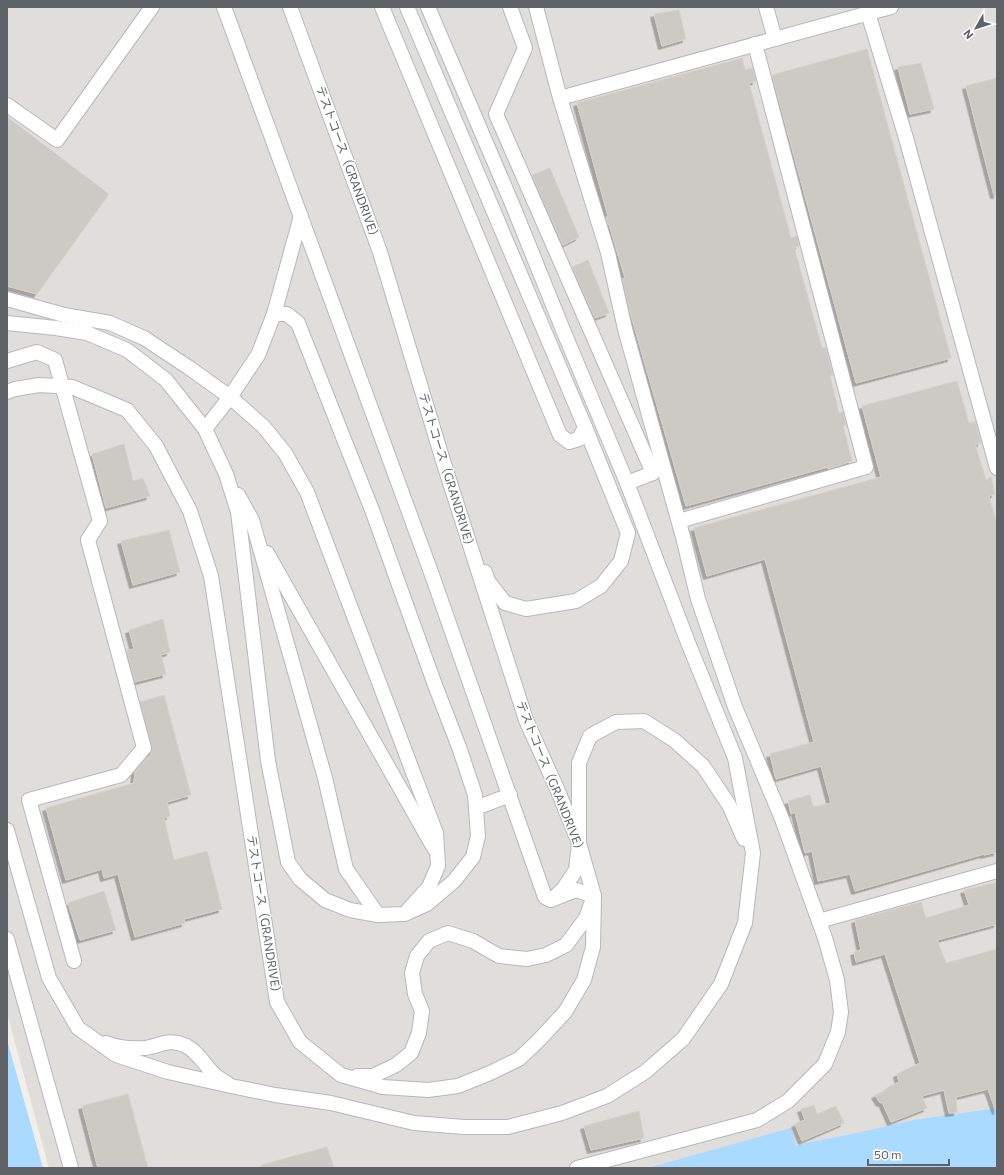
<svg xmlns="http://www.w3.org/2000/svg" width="1004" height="1175" viewBox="0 0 1004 1175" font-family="Commissioner,'Noto Sans JP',sans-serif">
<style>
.industrial{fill:#e0deda}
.water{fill:#aadaff}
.building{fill:#cccac5;stroke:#d6d1c6;filter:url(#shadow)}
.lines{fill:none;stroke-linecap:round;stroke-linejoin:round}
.minor-casing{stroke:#b5b8bc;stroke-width:16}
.minor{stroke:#fff;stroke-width:14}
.labels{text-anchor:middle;stroke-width:3;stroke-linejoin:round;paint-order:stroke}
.street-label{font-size:12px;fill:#5f6368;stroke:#fff}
</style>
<defs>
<filter id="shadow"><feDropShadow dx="-3.5" dy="3.5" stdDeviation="0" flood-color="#0004"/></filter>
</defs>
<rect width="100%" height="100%" fill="#f1efe8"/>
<path class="industrial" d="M7 7H997V1128L797 1144 699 1168H49L7 1013Z"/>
<g class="water">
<path d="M7 1040 43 1168H7Z"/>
<path d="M997 1108V1168H648L791 1128 796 1145 857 1133 914 1120Z"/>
</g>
<g class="building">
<path d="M679 10 686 39 662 46 654 14Z"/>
<path d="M867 49 951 358 856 383 772 75Z"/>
<path d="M742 58 745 70 753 68 756 81 749 83 791 238 797 236 799 246 794 247 822 348H826L833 375 830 376 839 413 843 412 846 425 843 426 852 461 828 469V467L686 506 630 312 622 279 625 278 609 224 608 225 606 217 608 216 577 103Z"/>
<path d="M921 63 934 109 910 114 898 67Z"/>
<path d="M997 78V195H994L966 86Z"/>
<path d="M7 117 109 194 37 294 7 286Z"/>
<path d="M550 168 579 237 563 245 532 175Z"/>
<path d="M588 260 609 313 595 318 572 267Z"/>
<path d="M957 381 969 423 975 421 981 443 975 444 986 480 991 477 995 494 989 496 997 525V852L984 855V854L855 891 850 874 818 881 812 851 805 853 795 812 791 814 788 801 810 795 813 807 831 803 821 766 776 779 770 754 814 742 765 559 707 576 694 528 881 477 862 406Z"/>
<path d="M124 444 133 481 143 478 150 496 106 508 92 454Z"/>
<path d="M169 530 180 572 133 585 121 541Z"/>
<path d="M163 619 170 652 161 655 166 674 135 682 127 651 134 649 129 630Z"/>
<path d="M164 695 191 795 167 802 170 816 164 818 174 860 207 851 222 909 184 919 185 923 135 937 118 874 104 878 102 869 66 880 46 808 134 783 135 772 151 754 152 750 140 702Z"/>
<path d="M995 883 997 886V924L937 940 946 963 997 949V1111H996L988 1089 956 1097 957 1112 949 1113 944 1090 922 1096 927 1108 891 1122 882 1102 880 1103 875 1095 888 1090 887 1088 899 1082 897 1074 920 1063 885 954 856 962 854 952 861 950 855 920 921 902 926 918 969 905 964 890Z"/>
<path d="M104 891 116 930 80 940 68 903Z"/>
<path d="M128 1094 148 1168H98L82 1106Z"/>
<path d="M814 1105 817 1114 836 1106 844 1123 802 1141 795 1124 805 1120 801 1109Z"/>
<path d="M639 1111 644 1138 591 1150 584 1126Z"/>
<path d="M327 1147 334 1168H262L261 1165Z"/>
</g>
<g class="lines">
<g class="minor-casing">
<g id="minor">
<path d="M224 7 432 575 545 897 551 900"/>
<path d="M382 7 560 435 569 442 579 439 585 427"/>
<path d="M407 7 585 427 628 533 621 561 601 586 576 601 526 609 505 603 488 581 485 572"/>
<path d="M510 7 525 48 496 114 653 473 627 483"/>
<path d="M536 7 560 98 608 253 625 329 683 537 698 599 735 707 782 819 825 938 837 980 841 1012 838 1032 825 1064 788 1101 757 1120 577 1168"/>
<path d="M766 7 775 39"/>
<path d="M868 13 906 138 997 468"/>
<path d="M560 98 891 7"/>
<path d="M7 105 57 140 152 7"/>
<path d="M7 299 64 315 110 323 144 338 188 367 230 397 263 426 285 453 307 492 436 833 438 866 429 887 408 910"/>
<path d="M7 323 56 328 87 333 127 350 166 380 205 429 226 474 238 512 268 761 288 862 300 879 325 900 350 910 378 915 405 914 427 904 454 881 473 857 478 836 475 795 459 747 435 685 372 510 298 323 287 314H274"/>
<path d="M7 361 37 352 55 360 100 521 88 540 144 748 121 775 29 800 74 961"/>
<path d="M7 392 15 389 39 385 72 387 127 410 156 446 190 511 211 576 277 1002 300 1042 341 1075 383 1087 428 1090 458 1086 490 1073 519 1059 539 1040 565 1012 584 980 593 947 594 896 579 843 558 791 526 720 444 464 380 252 290 7"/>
<path d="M205 429 230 397 258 355 274 314 301 216"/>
<path d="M238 495 252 520 325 778 346 869 378 915"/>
<path d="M679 521 866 467 755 44"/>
<path d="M267 553 434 848"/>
<path d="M476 808 510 795"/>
<path d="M7 830 49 978 78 1028 116 1055 168 1072 231 1086 275 1095 331 1103 414 1123 464 1127H508L562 1113 607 1096 645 1072 683 1039 721 984 745 923 753 853 735 758 689 645 627 483 563 330 513 206 428 7"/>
<path d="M556 896 564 888 576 870 579 843V763L590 736 616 722 644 721 674 740 703 766 729 805 744 839"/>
<path d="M819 921 997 871"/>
<path d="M7 939 71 1168"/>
<path d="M106 1043C118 1048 132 1049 145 1048 160 1046 168 1038 184 1045 197 1050 206 1067 215 1075 219 1079 224 1081 228 1084"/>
<path d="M357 1076H373L396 1065 411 1053 419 1033 422 1011 415 994 412 973 417 956 429 941 448 933 473 941 499 956 527 959 546 955 566 945 586 918 594 896 576 890 551 900"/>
</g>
</g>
<use href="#minor" class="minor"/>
</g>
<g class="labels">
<g class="street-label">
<text transform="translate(348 164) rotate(70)" y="4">テストコース（GRANDRIVE）</text>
<text transform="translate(447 472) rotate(73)" y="4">テストコース（GRANDRIVE）</text>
<text transform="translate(551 778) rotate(68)" y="4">テストコース（GRANDRIVE）</text>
<text transform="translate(264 917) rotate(81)" y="4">テストコース（GRANDRIVE）</text>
</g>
</g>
<rect width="1004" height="1175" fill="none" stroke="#5f6368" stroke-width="16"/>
<g transform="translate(976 28) rotate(231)" stroke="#ffffff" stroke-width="3" paint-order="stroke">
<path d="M0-3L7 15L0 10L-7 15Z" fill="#5f6368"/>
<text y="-6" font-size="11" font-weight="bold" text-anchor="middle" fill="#5f6368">N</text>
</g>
<path d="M868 1159v6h81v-6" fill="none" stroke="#5f6368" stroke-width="2"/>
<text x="874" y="1159" font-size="12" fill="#5f6368" stroke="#ffffff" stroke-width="3" paint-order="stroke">50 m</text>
</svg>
